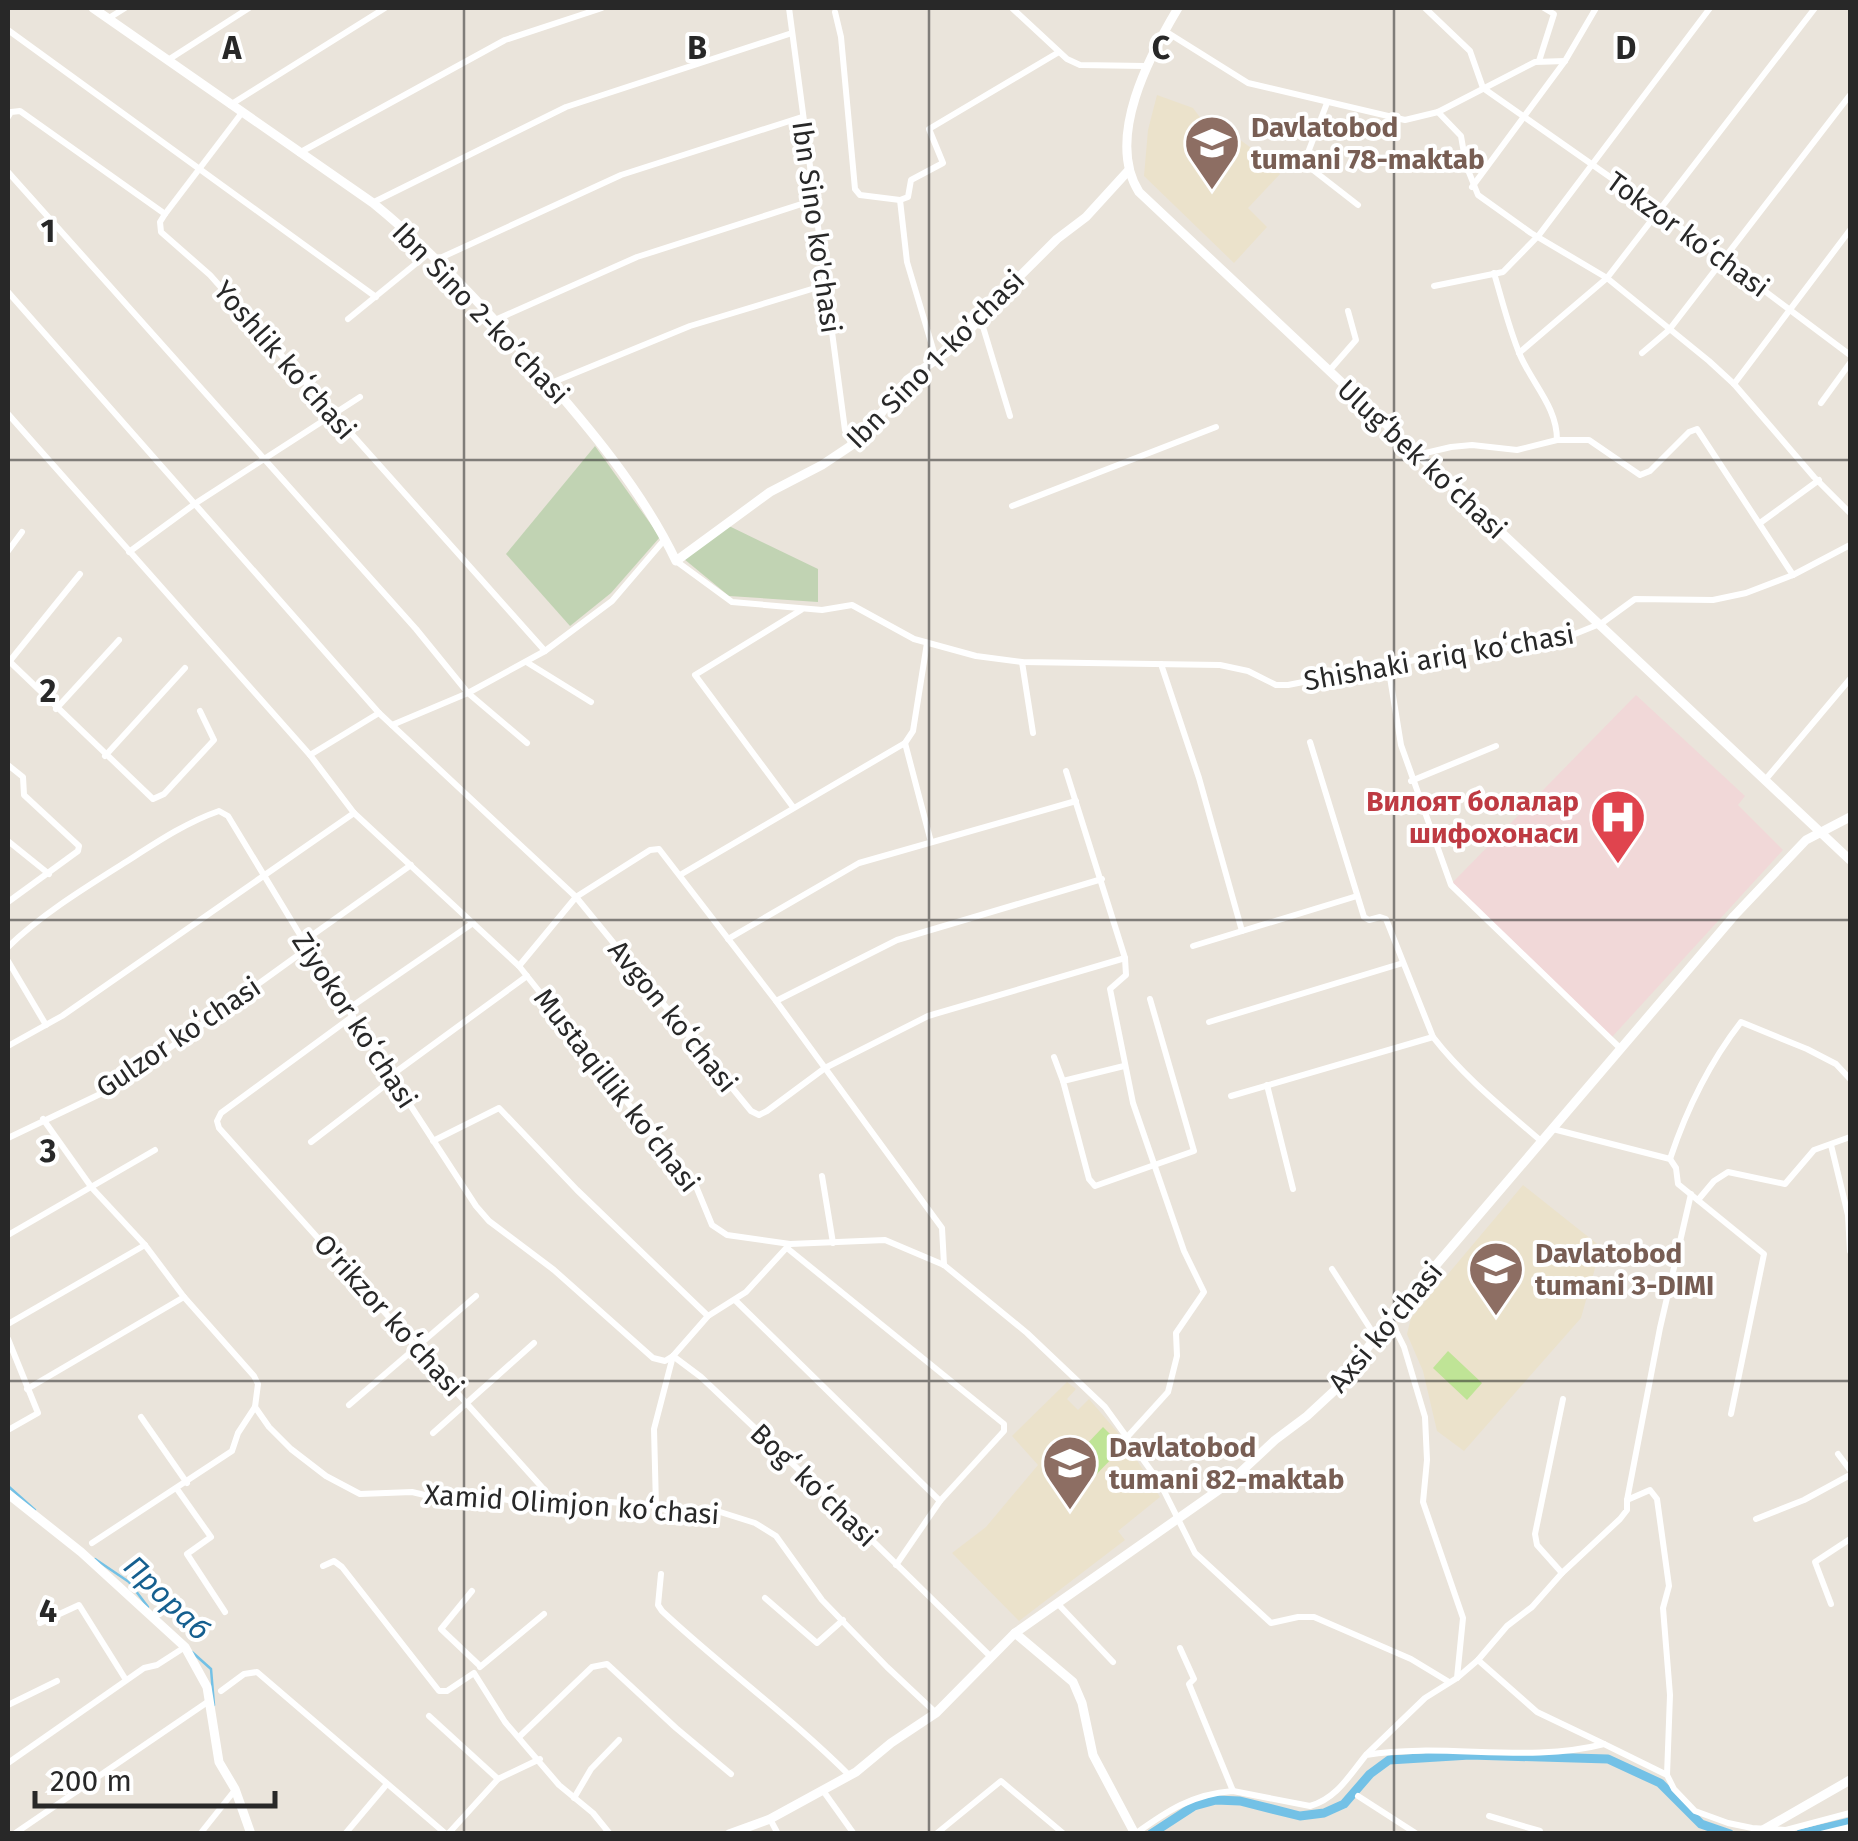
<svg xmlns="http://www.w3.org/2000/svg" width="1858" height="1841" viewBox="0 0 1858 1841" font-family="'Fira Sans',sans-serif">
<style>
.education{fill:#ebe2cb}
.medical{fill:#f1d8d8}
.cemetery{fill:#c1d3b3}
.pitch{fill:#bfe496}
.lines{fill:none;stroke-linecap:round;stroke-linejoin:round}
.stream{stroke:#73c1e6;stroke-width:2.5}
.canal{stroke:#73c1e6;stroke-width:9}
.minor{stroke:#fff;stroke-width:6}
.tertiary{stroke:#fff;stroke-width:9}
.grid{fill:none;stroke:#282828;stroke-width:2.5;stroke-opacity:0.55}
.labels{text-anchor:middle;stroke-width:8;stroke-linejoin:round;paint-order:stroke}
.education-label{font-size:28px;font-weight:bold;fill:#785e54;stroke:#fff;text-anchor:start}
.street-label{font-size:28px;fill:#282828;stroke:#fff}
.health-label{font-size:28px;font-weight:bold;fill:#be3a42;stroke:#fff;text-anchor:end}
.water-label{font-size:30px;font-style:italic;fill:#155f8f;stroke:#fff}
.grid-label{font-size:32px;text-anchor:middle;font-weight:bold;fill:#282828;stroke:#fff;stroke-width:8;stroke-linejoin:round;paint-order:stroke}
</style>
<rect width="100%" height="100%" fill="#eae4db"/>
<g class="education">
<path d="M1157 95 1193 108 1208 128 1216 122 1266 159 1280 174 1248 208 1267 227 1234 263 1144 176 1148 130Z"/>
<path d="M1523 1185 1601 1247 1581 1318 1464 1451 1437 1431 1423 1371 1407 1334 1411 1318Z"/>
<path d="M1067 1382 1076 1389 1067 1399 1078 1410 1089 1399 1125 1441 1160 1497 1118 1531 1125 1540 1019 1621 952 1553 986 1527 1038 1465 1012 1436Z"/>
</g>
<path class="medical" d="M1636 695 1745 796 1738 805 1783 850 1612 1037 1452 883Z"/>
<g class="cemetery">
<path d="M595 446 660 537 611 593 570 626 506 554Z"/>
<path d="M729 526 818 569V602L729 596 684 559Z"/>
</g>
<g class="pitch">
<path d="M1448 1351 1482 1383 1467 1400 1433 1368Z"/>
<path d="M1103 1427 1123 1447 1085 1486 1065 1467Z"/>
</g>
<g class="lines">
<g class="stream">
<path d="M8 1486 35 1510"/>
<path d="M95 1559 129 1582 148 1607"/>
<path d="M192 1652 211 1669 214 1705"/>
</g>
<g class="canal">
<path d="M1151 1834 1194 1806 1216 1800 1240 1801 1300 1816 1324 1813 1344 1804 1370 1774 1389 1760 1470 1755 1608 1759 1660 1783 1701 1824 1730 1834"/>
<path d="M1800 1834 1850 1822"/>
</g>
<g class="minor">
<path d="M789 8 845 430 852 445"/>
<path d="M1012 8 1067 59 1080 65 1145 66"/>
<path d="M1425 8 1470 51 1483 88 1657 210 1850 355"/>
<path d="M835 12 841 37 855 189 860 195 900 200 907 262 936 359"/>
<path d="M109 18 125 8"/>
<path d="M8 30 376 297"/>
<path d="M1165 31 1248 83 1405 120 1438 112 1535 62 1565 61"/>
<path d="M168 60 249 8"/>
<path d="M1539 61 1554 14 1544 8"/>
<path d="M1327 103 1304 163 1358 205"/>
<path d="M230 105 385 8"/>
<path d="M1438 112 1461 136 1466 165 1478 195 1531 233 1607 278 1709 361 1734 384 1814 477 1850 513"/>
<path d="M8 117 11 112 20 111 165 214 160 222 161 232 210 275 545 651"/>
<path d="M299 153 505 40 602 8"/>
<path d="M8 172 416 629 468 693 527 743"/>
<path d="M1472 187 1565 61 1596 8"/>
<path d="M900 200 908 197 911 180 943 163 929 129 1059 52"/>
<path d="M374 202 566 107 792 33"/>
<path d="M165 214 241 114"/>
<path d="M438 259 621 175 802 117"/>
<path d="M1494 273C1502 300 1509 329 1520 355 1533 385 1557 407 1557 440"/>
<path d="M1434 286 1503 272 1539 235 1710 8"/>
<path d="M8 292 379 713 576 897 751 1111 759 1115 767 1111 825 1068 928 1016 1125 958"/>
<path d="M980 317 1010 416"/>
<path d="M348 319 429 253"/>
<path d="M495 320 637 257 814 200"/>
<path d="M1519 353 1607 278 1815 8"/>
<path d="M1642 353 1669 330 1850 95"/>
<path d="M1329 371 1356 340 1348 311"/>
<path d="M551 383 690 326 825 285"/>
<path d="M1734 384 1850 230"/>
<path d="M1821 403 1850 363"/>
<path d="M8 414 310 755 354 813 519 966 661 1145 693 1179 712 1225 727 1235 790 1244 885 1240 944 1265 1027 1333 1105 1407 1160 1483 1195 1553 1271 1623 1298 1617H1314L1411 1659 1449 1682"/>
<path d="M1417 455 1451 447 1472 445 1517 450 1557 440H1589L1640 475 1650 471 1689 432 1697 429 1793 575"/>
<path d="M1012 506 1216 427"/>
<path d="M1760 523 1819 480"/>
<path d="M8 551 22 532"/>
<path d="M129 552 196 503 360 397"/>
<path d="M676 561 732 602 822 610 852 605 914 639 976 656 1022 662 1220 665 1248 671 1276 685H1288L1440 655 1529 646 1560 640 1602 623 1635 599 1713 600 1746 593 1793 575 1850 545"/>
<path d="M8 660 153 799 164 794 214 740 200 711"/>
<path d="M9 662 80 574"/>
<path d="M1022 662 1033 733"/>
<path d="M528 663 591 702"/>
<path d="M1161 664 1199 778 1242 931"/>
<path d="M1388 665 1401 745 1451 885 1621 1049"/>
<path d="M56 709 119 640"/>
<path d="M392 725 468 693 545 651 612 601 665 539"/>
<path d="M1310 742 1364 917 1369 920 1380 917 1386 919 1433 1037C1464 1077 1503 1108 1541 1141"/>
<path d="M905 743 913 731 927 643"/>
<path d="M310 755 379 713"/>
<path d="M105 756 185 668"/>
<path d="M8 765 23 777 24 795 79 846 78 851 8 902"/>
<path d="M1066 771 1125 958 1126 975 1110 989 1133 1103 1184 1251 1204 1292 1176 1333 1177 1356 1168 1392 1129 1435"/>
<path d="M1766 779 1850 679"/>
<path d="M1411 781 1496 746"/>
<path d="M793 807 695 675 801 610"/>
<path d="M8 841 49 874"/>
<path d="M680 875 905 743 931 842"/>
<path d="M728 939 859 863 1076 801"/>
<path d="M304 941 411 865"/>
<path d="M1193 946 1357 896"/>
<path d="M8 947C43 913 88 886 129 860 157 842 187 822 219 811L228 816 308 948 476 1206 489 1221 554 1270 653 1358 665 1361 673 1356"/>
<path d="M8 961 46 1025"/>
<path d="M519 966 576 897 650 850 659 849 776 1001 942 1228 944 1265"/>
<path d="M776 1001 897 940 1102 879"/>
<path d="M348 1009 473 923"/>
<path d="M353 1016 221 1113 217 1121 219 1128 557 1504"/>
<path d="M1209 1022 1403 963"/>
<path d="M8 1046 62 1016 354 813"/>
<path d="M1054 1057 1063 1081"/>
<path d="M1124 1066 1063 1081 1089 1179 1095 1186 1194 1151 1150 999"/>
<path d="M1267 1085 1293 1189"/>
<path d="M1231 1096 1433 1037"/>
<path d="M1553 1129 1670 1159 1676 1168 1678 1184 1764 1254 1731 1414"/>
<path d="M8 1138 117 1086 308 948"/>
<path d="M433 1141 499 1108 577 1190 708 1316"/>
<path d="M311 1142 388 1083 393 1074 527 976"/>
<path d="M1831 1145 1848 1215 1850 1251"/>
<path d="M1670 1159C1686 1111 1710 1062 1741 1022L1807 1049 1836 1064 1850 1079"/>
<path d="M822 1176 833 1243"/>
<path d="M1698 1200 1714 1181 1728 1172 1785 1184 1814 1150 1850 1137"/>
<path d="M8 1235 155 1150"/>
<path d="M787 1248 1004 1424V1431L940 1501 896 1565"/>
<path d="M1332 1269 1375 1336"/>
<path d="M184 1297 254 1376 258 1384 255 1407"/>
<path d="M735 1300 940 1501"/>
<path d="M1390 1319 1404 1347 1425 1417 1427 1460 1423 1502 1463 1618 1457 1678"/>
<path d="M8 1324 145 1245"/>
<path d="M8 1339 38 1413 8 1430"/>
<path d="M673 1356 701 1377 837 1506 990 1656"/>
<path d="M27 1389 184 1297 145 1245 92 1188 43 1119"/>
<path d="M349 1405 476 1296"/>
<path d="M141 1417 187 1483"/>
<path d="M433 1433 534 1343"/>
<path d="M1838 1454 1850 1470"/>
<path d="M177 1489 211 1537 187 1554 225 1612"/>
<path d="M656 1506 654 1429 673 1356 708 1316 746 1292 789 1245"/>
<path d="M1756 1519 1804 1500 1850 1475"/>
<path d="M92 1543 232 1451 238 1433 255 1407 269 1427 291 1449 326 1476 360 1494 412 1492 450 1501 489 1496 526 1504H557L579 1509 610 1502 717 1511 755 1523 776 1536 822 1600 887 1667 936 1713"/>
<path d="M323 1566 334 1561 342 1567 439 1691H447L474 1673 505 1722 559 1785 593 1813 610 1834"/>
<path d="M1562 1573 1537 1545 1535 1534 1563 1399"/>
<path d="M661 1574 658 1605 662 1611C723 1668 791 1717 850 1776"/>
<path d="M472 1591 441 1629 480 1666"/>
<path d="M765 1598 817 1643 843 1620"/>
<path d="M1058 1604 1113 1662"/>
<path d="M1831 1604 1815 1562 1850 1539"/>
<path d="M40 1623 79 1605 126 1680"/>
<path d="M1180 1648 1194 1679 1189 1684 1233 1791"/>
<path d="M1478 1660 1537 1712 1604 1744"/>
<path d="M480 1667 544 1614"/>
<path d="M221 1691 244 1674 257 1672 446 1834"/>
<path d="M8 1705 57 1681"/>
<path d="M429 1716 498 1779"/>
<path d="M519 1737 592 1667 607 1664 676 1728 731 1774"/>
<path d="M1367 1754 1425 1698 1457 1678 1478 1660 1507 1626 1532 1607 1562 1573 1620 1519 1627 1510V1500"/>
<path d="M8 1763 144 1668 157 1665 185 1647"/>
<path d="M1667 1775 1670 1695 1663 1608 1669 1586 1657 1499 1650 1490 1627 1500 1660 1328 1691 1194"/>
<path d="M824 1792 854 1834"/>
<path d="M1358 1796 1417 1834"/>
<path d="M574 1798 591 1769 619 1740"/>
<path d="M1489 1816 1540 1831V1834"/>
<path d="M770 1819 778 1834"/>
<path d="M14 1834 209 1701"/>
<path d="M200 1834 235 1790"/>
<path d="M345 1834 387 1784"/>
<path d="M448 1834 498 1779 540 1759"/>
<path d="M936 1834 1001 1781 1064 1834"/>
<path d="M1135 1834C1167 1811 1192 1794 1233 1791L1310 1806C1336 1799 1349 1776 1366 1755 1444 1742 1527 1764 1604 1744L1667 1775 1674 1789 1695 1811 1728 1823 1752 1828 1786 1830 1850 1813"/>
<path d="M1821 1834 1850 1827"/>
</g>
<g class="tertiary">
<path d="M93 8 373 203C433 252 485 308 536 367 588 426 642 490 676 561L770 492 822 465 861 439 907 380 957 345 991 305 1057 239 1086 217 1128 171"/>
<path d="M1178 8C1150 55 1105 138 1139 192L1850 860"/>
<path d="M8 1494 81 1552 185 1647 207 1687 219 1762 235 1789 251 1834"/>
<path d="M1015 1633 1073 1682 1082 1703 1093 1755 1135 1834"/>
<path d="M729 1834 770 1819 856 1772 891 1743 936 1713 1015 1633 1230 1482 1275 1440 1307 1416 1334 1391 1390 1319 1734 916 1806 840 1850 817"/>
<path d="M1756 1834 1850 1780"/>
</g>
</g>
<path class="grid" d="M464 8V1834M929 8V1834M1394 8V1834M8 460H1850M8 920H1850M8 1381H1850"/>
<defs>
<g id="school-pin" transform="scale(2.875)"><path d="M0 17L-7.5 6A9.5 9.5 0 1 1 7.5 6Z" fill="#8d6e63" stroke="#fff"/><path d="M0-5L7-2L0 1L-7-2ZM-4 1L0 2.5L4 1V4Q0 6-4 4Z" fill="#fff"/></g>
<g id="hospital-pin" transform="scale(2.875)"><path d="M0 17L-7.5 6A9.5 9.5 0 1 1 7.5 6Z" fill="#e0444e" stroke="#fff"/><path d="M-5-5h3v3.5h4V-5h3V5h-3V1.5h-4V5h-3Z" fill="#fff"/></g>
</defs>
<g fill-rule="evenodd">
<use href="#school-pin" x="1212" y="143"/>
<use href="#hospital-pin" x="1618" y="817"/>
<use href="#school-pin" x="1496" y="1269"/>
<use href="#school-pin" x="1070" y="1463"/>
</g>
<g class="labels">
<g class="education-label">
<text x="1251" y="137">Davlatobod<tspan x="1251" dy="32">tumani 78-maktab</tspan></text>
<text x="1535" y="1263">Davlatobod<tspan x="1535" dy="32">tumani 3-DIMI</tspan></text>
<text x="1109" y="1457">Davlatobod<tspan x="1109" dy="32">tumani 82-maktab</tspan></text>
</g>
<g class="street-label">
<text transform="translate(817 227) rotate(82)" y="10">Ibn Sino ko'chasi</text>
<text transform="translate(1688 234) rotate(36)" y="10">Tokzor koʻchasi</text>
<text transform="translate(481 313) rotate(46)" y="10">Ibn Sino 2-koʼchasi</text>
<text transform="translate(935 359) rotate(-45)" y="10">Ibn Sino 1-koʼchasi</text>
<text transform="translate(285 360) rotate(49)" y="10">Yoshlik koʻchasi</text>
<text transform="translate(1422 459) rotate(43)" y="10">Ulugʻbek koʻchasi</text>
<text transform="translate(1439 657) rotate(-10)" y="10">Shishaki ariq koʻchasi</text>
<text transform="translate(673 1016) rotate(51)" y="10">Avgon koʻchasi</text>
<text transform="translate(355 1020) rotate(57)" y="10">Ziyokor koʻchasi</text>
<text transform="translate(178 1037) rotate(-34)" y="10">Gulzor koʻchasi</text>
<text transform="translate(617 1090) rotate(52)" y="10">Mustaqillik koʻchasi</text>
<text transform="translate(389 1315) rotate(48)" y="10">O'rikzor koʻchasi</text>
<text transform="translate(1385 1327) rotate(-50)" y="10">Axsi koʻchasi</text>
<text transform="translate(814 1485) rotate(44)" y="10">Bogʻ koʻchasi</text>
<text transform="translate(572 1504) rotate(4)" y="10">Xamid Olimjon koʻchasi</text>
</g>
<g class="health-label">
<text x="1579" y="811">Вилоят болалар<tspan x="1579" dy="32">шифохонаси</tspan></text>
</g>
<g class="water-label">
<text transform="translate(167 1598) rotate(44)" y="10">Прораб</text>
</g>
</g>
<g class="grid-label">
<text x="232" y="59">A</text>
<text x="697" y="59">B</text>
<text x="1161" y="59">C</text>
<text x="1626" y="59">D</text>
<text x="48" y="242">1</text>
<text x="48" y="702">2</text>
<text x="48" y="1162">3</text>
<text x="48" y="1622">4</text>
</g>
<rect width="1858" height="1841" fill="none" stroke="#282828" stroke-width="20"/>
<path d="M35 1791v15h240v-15" fill="none" stroke="#282828" stroke-width="5"/>
<text x="50" y="1791" font-size="30" fill="#282828" stroke="#ffffff" stroke-width="8" paint-order="stroke">200 m</text>
</svg>
